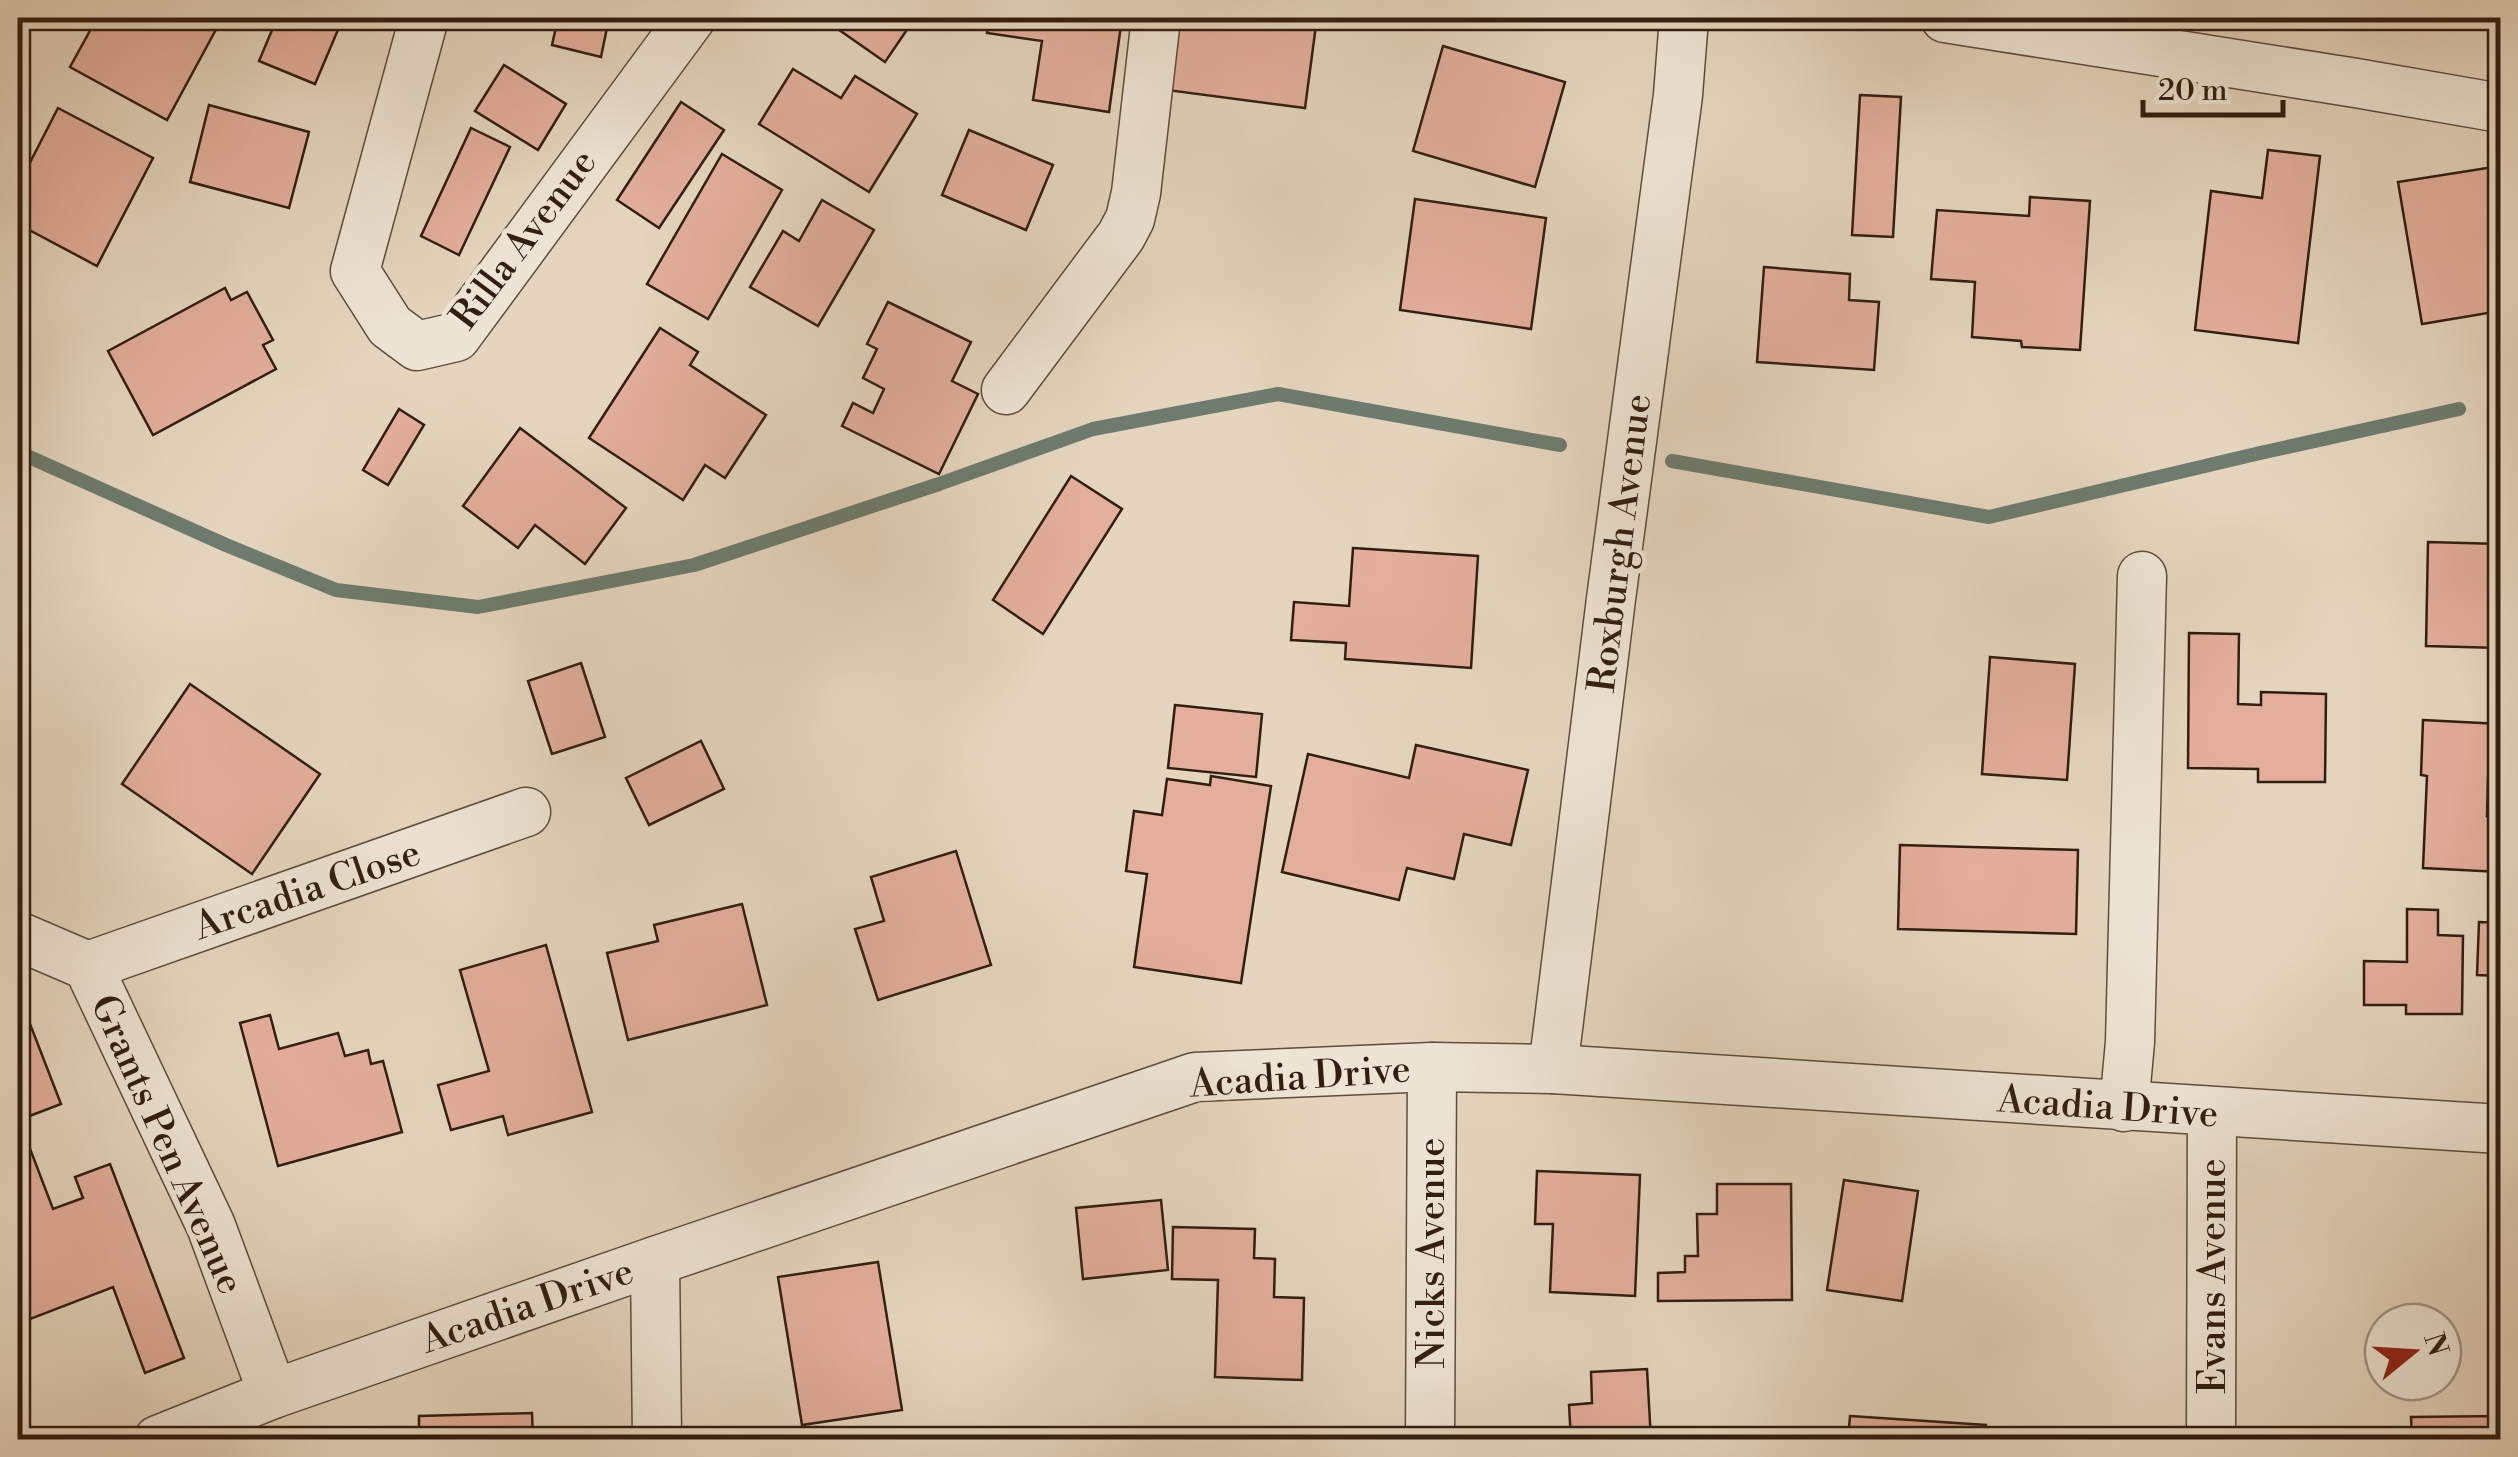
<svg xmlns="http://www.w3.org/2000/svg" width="2518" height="1457" viewBox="0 0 2518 1457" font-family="'Libre Bodoni',serif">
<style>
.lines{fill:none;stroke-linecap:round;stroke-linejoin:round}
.stream{stroke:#6e7b6e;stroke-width:14}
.building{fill:#e3ae9c;stroke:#321e10;stroke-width:2.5}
.minor-casing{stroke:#5f4c3c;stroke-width:51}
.minor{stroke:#eee4d5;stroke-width:48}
.labels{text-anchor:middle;stroke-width:10;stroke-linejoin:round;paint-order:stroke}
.street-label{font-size:38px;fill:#321e10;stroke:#eee4d5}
</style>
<rect width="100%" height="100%" fill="#e5d5be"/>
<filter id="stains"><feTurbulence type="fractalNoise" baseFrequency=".002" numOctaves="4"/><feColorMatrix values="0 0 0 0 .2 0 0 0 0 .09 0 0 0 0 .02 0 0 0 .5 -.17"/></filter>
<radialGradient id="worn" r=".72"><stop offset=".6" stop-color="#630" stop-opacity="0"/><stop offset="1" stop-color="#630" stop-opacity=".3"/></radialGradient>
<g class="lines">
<g class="stream">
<path d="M18 452 226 545 336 590 478 607 694 565 939 484 1093 429 1278 394 1560 445"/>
<path d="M1672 461 1989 517 2260 453 2459 409"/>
</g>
</g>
<g class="building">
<path d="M97 18H212L220 22 167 120 70 67Z"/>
<path d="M262 18H343L315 84 259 61 275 23Z"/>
<path d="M558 18H609L601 57 552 45Z"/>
<path d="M822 18H915L885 62Z"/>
<path d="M989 18H1122L1109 112 1033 100 1042 41 987 33Z"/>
<path d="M1176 18H1317L1305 108 1167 90Z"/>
<path d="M1443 46 1565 82 1535 187 1413 151Z"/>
<path d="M504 65 566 104 538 150 475 111Z"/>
<path d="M793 69 841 98 855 76 917 114 869 192 759 124Z"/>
<path d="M1860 95 1901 97 1893 237 1852 235Z"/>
<path d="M681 102 724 130 659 228 617 200Z"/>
<path d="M209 105 309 132 289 208 190 182Z"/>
<path d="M58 108 153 158 97 266 18 224V186Z"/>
<path d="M471 128 510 147 459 255 421 236Z"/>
<path d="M969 130 1053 165 1026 230 942 195Z"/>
<path d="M2268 150 2320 156 2298 343 2195 330 2211 191 2262 198Z"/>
<path d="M722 154 782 190 708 319 647 284Z"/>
<path d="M2500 166V311L2422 324 2398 182Z"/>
<path d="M2030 197 2090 201 2080 350 2022 347 2021 341 1972 337 1975 282 1931 279 1937 210 2029 216Z"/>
<path d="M1415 199 1546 218 1531 329 1400 310Z"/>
<path d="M822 200 874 230 818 326 750 287 783 231 799 241Z"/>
<path d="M1764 267 1850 274 1849 300 1879 302 1874 370 1757 362Z"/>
<path d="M225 288 231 300 247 292 273 340 263 345 276 369 153 435 108 351Z"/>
<path d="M888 302 971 342 952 381 978 394 939 474 842 426 853 403 873 413 884 389 863 378 877 349 867 344Z"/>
<path d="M660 328 698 352 690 365 766 415 725 478 705 465 683 500 589 438Z"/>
<path d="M399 409 424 425 388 485 363 470Z"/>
<path d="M520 428 626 508 585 564 535 525 518 548 463 506Z"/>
<path d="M1071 476 1122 509 1043 634 993 600Z"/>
<path d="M2428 542 2500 544V648L2426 646Z"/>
<path d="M1353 548 1478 556 1471 668 1345 659 1346 643 1291 640 1294 602 1349 606Z"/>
<path d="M2189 633 2239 634 2238 704 2261 705V692L2326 694 2325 782H2258V769L2188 768Z"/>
<path d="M1990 657 2075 664 2067 780 1982 774Z"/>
<path d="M581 663 605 737 552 754 528 681Z"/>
<path d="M190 684 320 774 252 874 122 784Z"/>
<path d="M1175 705 1262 714 1256 777 1168 768Z"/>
<path d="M2423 720 2500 724V779L2488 778 2487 816 2500 817V872L2423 868 2427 776 2421 775Z"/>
<path d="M701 741 724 789 649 825 626 778Z"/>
<path d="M1416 745 1528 770 1511 845 1464 834 1454 879 1407 868 1399 900 1282 872 1308 754 1409 778Z"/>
<path d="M1211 776 1271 786 1241 983 1134 967 1147 874 1126 871 1134 811 1162 815 1167 779 1210 785Z"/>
<path d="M1900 845 2078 850 2076 934 1898 929Z"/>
<path d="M956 851 991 965 878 1000 855 929 884 921 871 877Z"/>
<path d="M742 904 767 1005 628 1040 607 953 658 941 654 925Z"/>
<path d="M2407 909 2438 910V935L2463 936 2462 1014H2406V1005H2364V961L2407 962Z"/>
<path d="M2479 922 2500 923V976L2477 975Z"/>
<path d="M546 945 592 1112 508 1135 503 1116 451 1130 438 1085 489 1071 460 970Z"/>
<path d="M18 993 61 1104 19 1120 53 1209 83 1198 75 1177 110 1164 184 1358 145 1373 113 1287 25 1321 18 1302Z"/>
<path d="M270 1015 279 1049 338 1033 345 1056 368 1050 371 1064 383 1061 402 1132 278 1166 240 1023Z"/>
<path d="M1537 1171 1640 1175 1635 1296 1550 1292 1553 1224H1535Z"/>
<path d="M1844 1180 1918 1191 1902 1301 1827 1290Z"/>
<path d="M1717 1184H1791L1792 1300 1658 1301V1273L1685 1272V1256H1698L1697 1214H1717Z"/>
<path d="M1161 1200 1168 1270 1083 1279 1076 1208Z"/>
<path d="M1173 1227 1255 1229 1254 1258 1275 1259 1274 1297 1304 1298 1302 1380 1215 1377 1218 1280 1172 1279Z"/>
<path d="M878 1262 902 1410 802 1425 778 1277Z"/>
<path d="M1647 1369 1651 1440H1571L1569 1405 1592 1403 1591 1372Z"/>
<path d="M532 1413 533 1440H419V1416Z"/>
<path d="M1850 1416 1986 1425 1985 1440H1848Z"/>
<path d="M2500 1416V1440H2412L2411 1417Z"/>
<path d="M1232 1429 1233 1440H1143V1438Z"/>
</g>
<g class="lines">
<g class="minor-casing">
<g id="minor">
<path d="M424 18 355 271 390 326 417 346 456 337 691 18"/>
<path d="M1945 18 2356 83 2500 108"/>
<path d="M1006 390 1121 236 1130 219 1136 193 1156 18"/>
<path d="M18 936 88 966 211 1226 273 1394"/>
<path d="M88 966 526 812"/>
<path d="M1553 1069 1611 599 1678 95 1684 18"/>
<path d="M2124 1107 2130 1042 2142 576"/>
<path d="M655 1261 657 1440"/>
<path d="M158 1440 273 1394 655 1261 1195 1077 1432 1067 1553 1069 2500 1129"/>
<path d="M1430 1440 1432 1067"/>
<path d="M2211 1440 2212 1113"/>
</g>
</g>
<use href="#minor" class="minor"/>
</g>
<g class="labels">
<g class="street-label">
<text transform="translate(523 239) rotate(-53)" y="13">Rilla Avenue</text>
<text transform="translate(1619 543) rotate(-83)" y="13">Roxburgh Avenue</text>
<text transform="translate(307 889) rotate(-19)" y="13">Arcadia Close</text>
<text transform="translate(1300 1076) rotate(-4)" y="13">Acadia Drive</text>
<text transform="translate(2108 1106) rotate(4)" y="13">Acadia Drive</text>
<text transform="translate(168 1144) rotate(66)" y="13">Grants Pen Avenue</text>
<text transform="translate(1431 1253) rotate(-90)" y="13">Nicks Avenue</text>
<text transform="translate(2212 1276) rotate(-90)" y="13">Evans Avenue</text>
<text transform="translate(527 1305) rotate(-19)" y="13">Acadia Drive</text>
</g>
</g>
<rect width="2518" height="1457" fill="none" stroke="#e5d5be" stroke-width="60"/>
<rect x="20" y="20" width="2478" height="1417" fill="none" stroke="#321e10" stroke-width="5"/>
<rect x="30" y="30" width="2458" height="1397" fill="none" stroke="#321e10" stroke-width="2.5"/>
<g transform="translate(2413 1352) rotate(72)"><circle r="48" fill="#eee4d5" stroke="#a39586" stroke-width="2.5"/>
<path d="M0-8L18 38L0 25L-18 38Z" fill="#8f2418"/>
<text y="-15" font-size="28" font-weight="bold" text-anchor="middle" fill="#321e10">N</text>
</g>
<path d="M2143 100v15h140v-15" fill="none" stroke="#321e10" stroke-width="5"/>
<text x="2158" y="100" font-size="30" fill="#321e10" stroke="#eee4d5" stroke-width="8" paint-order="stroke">20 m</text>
<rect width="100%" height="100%" filter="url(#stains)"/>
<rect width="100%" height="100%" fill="url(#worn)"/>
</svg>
